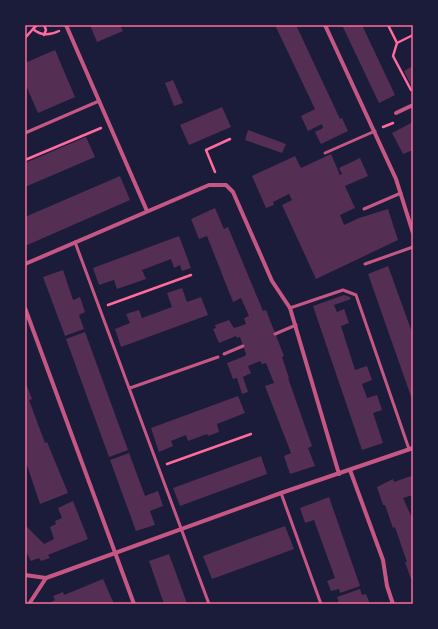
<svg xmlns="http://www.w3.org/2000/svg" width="438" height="629" viewBox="0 0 438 629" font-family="'Fira Sans',sans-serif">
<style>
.building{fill:#542f53}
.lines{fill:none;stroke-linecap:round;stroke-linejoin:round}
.path{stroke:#ff6b9d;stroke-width:2.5}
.service{stroke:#c65784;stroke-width:3}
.minor{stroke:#c65784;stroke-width:4}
.neatline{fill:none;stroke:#ff6b9d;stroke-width:1.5}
</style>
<rect width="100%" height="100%" fill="#1b1b3a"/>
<g class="building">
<path d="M90 25H120L123 31 97 42Z"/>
<path d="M275 25H296L340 119 342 118 348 131 321 144 315 132 323 128 322 124 308 131 301 116 315 109Z"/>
<path d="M342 25H362L395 95 379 103Z"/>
<path d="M55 50 75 97 38 113 25 83V63Z"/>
<path d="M413 66V89L404 71Z"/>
<path d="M173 80 183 103 174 106 165 83Z"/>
<path d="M222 107 231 127 189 145 180 125Z"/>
<path d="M413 122V150L403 154 392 133Z"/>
<path d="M248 130 286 144 282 153 245 140Z"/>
<path d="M86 137 95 157 25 187V163Z"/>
<path d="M331 154 340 175 342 174 339 168 360 158 368 176 345 186 355 208 340 215 344 225 359 218 388 209 398 240 316 279 282 205 292 200 289 194 273 202 274 205 266 208 252 176 295 156 301 168Z"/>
<path d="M120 176 130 200 25 246V217Z"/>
<path d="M215 208 224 229 228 227 263 311 266 310 284 356 282 357 289 378H288L312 446 308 448 315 466 290 474 284 456 291 453 265 386 274 383 266 363 262 364 260 361 248 366 251 373 243 377 248 392 242 394 237 378 233 379 227 363 245 356 246 354 240 337 237 338 236 336 219 343 213 329 216 328 215 325 229 320 234 328 246 324 244 318 249 316 241 298 233 302 207 236 199 239 191 219Z"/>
<path d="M179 236 191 268 182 271 180 265 174 268 171 259 142 270 146 279 117 289 114 280 99 285 93 268Z"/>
<path d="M388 266 413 335V402L368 274Z"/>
<path d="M63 270 73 300 80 297 85 312 79 315 84 329 65 336 43 277Z"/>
<path d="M182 288 187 302 201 297 208 315 121 347 115 329 130 323 126 314 139 310 142 318 172 307 167 293Z"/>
<path d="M344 295 350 297 351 299 334 305 337 312 344 309 349 323 341 326 355 370 367 366 372 380 362 384 367 398 377 395 382 410 373 413 383 443 362 450 313 306Z"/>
<path d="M85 332 128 450 109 457 66 339Z"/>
<path d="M25 381 32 399 29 400 45 443 47 442 68 493 40 504 25 459Z"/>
<path d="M238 396 245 413 217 424 219 432 208 436 207 434 188 441 186 435 171 441 173 446 159 452 151 428Z"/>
<path d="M129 453 145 496 158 491 163 506 150 511 155 525 136 531 110 460Z"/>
<path d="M261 456 267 474 180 506 173 488Z"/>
<path d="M411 476 413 483V495L403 498 413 520V579H411L405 562H407L395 527 393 528 385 505H383L377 487 393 479 394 482Z"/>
<path d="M329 497 360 586 340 593 339 589 331 591 327 581 335 578 314 520 305 523 300 508Z"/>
<path d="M73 501 88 539 48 555 50 558 41 561 39 558 31 561 25 550V525L44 544 54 539 50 527 56 524 55 521 62 518 58 508Z"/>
<path d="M285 526 294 549 212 579 203 556Z"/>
<path d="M169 554 184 595 187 604H164L149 561Z"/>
<path d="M103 579 114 604H80L79 602 75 604H48L55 600 53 596 63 592 64 595Z"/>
<path d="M360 589 362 595 366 594 370 604H339L337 597Z"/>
</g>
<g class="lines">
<g class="path">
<path d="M37 25 33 29C41 36 49 36 59 31"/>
<path d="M388 25 397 43"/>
<path d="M44 35 46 30 44 25"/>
<path d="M25 38 33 29"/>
<path d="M411 90 393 56 397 43 413 35"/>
<path d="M383 127 393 123"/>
<path d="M25 160 101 128"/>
<path d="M215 172 206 150 230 139"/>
<path d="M108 305 191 275"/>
<path d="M167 464 251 434"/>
</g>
<g class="service">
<path d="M25 133 99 101"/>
<path d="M325 153 375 131"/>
<path d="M364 209 401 193"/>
<path d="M75 242 209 604"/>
<path d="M365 264 413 247"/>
<path d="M290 308 343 290 356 295 409 449"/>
<path d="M275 334 296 325"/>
<path d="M224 354 243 346"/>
<path d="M130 388 218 357"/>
<path d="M281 493 321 604"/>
</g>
<g class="minor">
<path d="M66 25 147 211"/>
<path d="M325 25 396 179 413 233"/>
<path d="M396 113 413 105"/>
<path d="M25 264 209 185H226L233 192 272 281 290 308 339 474"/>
<path d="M25 308 134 604"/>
<path d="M350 470 383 560 387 586 393 604"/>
<path d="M25 575 46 578 281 493 413 448"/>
<path d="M29 604 46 578"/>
</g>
</g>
<rect width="438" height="629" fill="none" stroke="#1b1b3a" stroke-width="52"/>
<rect x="26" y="26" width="386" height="577" class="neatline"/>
</svg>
